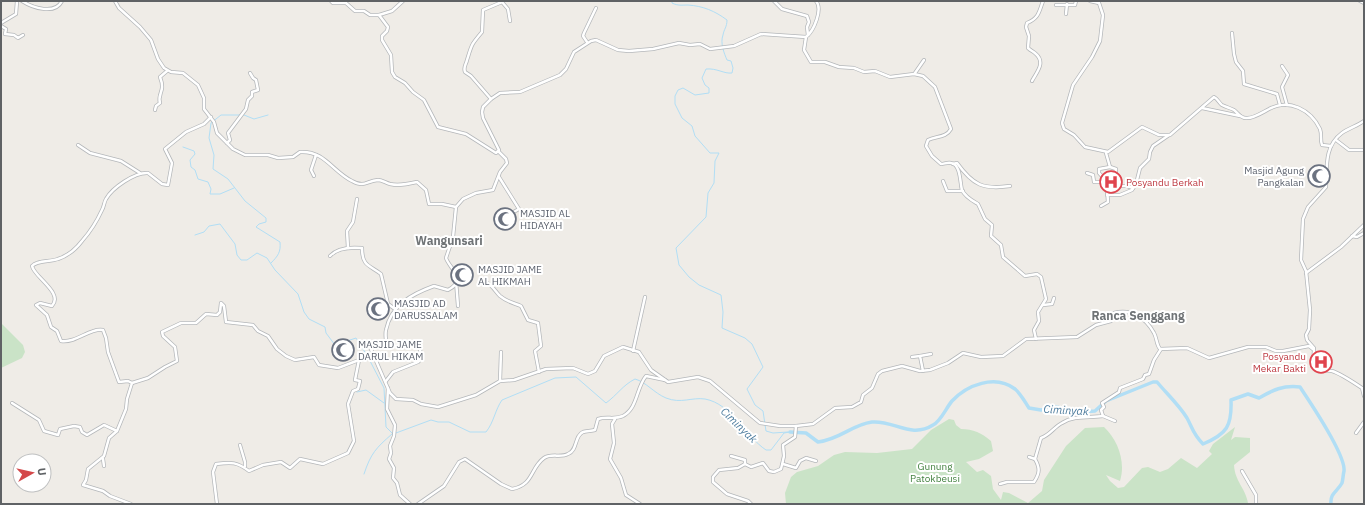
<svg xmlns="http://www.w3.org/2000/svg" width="1365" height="505" viewBox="0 0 1365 505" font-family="'IBM Plex Sans',sans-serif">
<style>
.green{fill:#cae3c7}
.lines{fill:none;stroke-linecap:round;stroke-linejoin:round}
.stream{stroke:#b1def5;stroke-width:1}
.river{stroke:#b1def5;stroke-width:3.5}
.minor-casing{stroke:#b4b7ba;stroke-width:4}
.minor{stroke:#fff;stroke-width:2.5}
.labels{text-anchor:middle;stroke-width:4;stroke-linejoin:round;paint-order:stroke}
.worship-label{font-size:10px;fill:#5b616d;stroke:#fff;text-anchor:start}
.health-label{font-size:10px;fill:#be3a42;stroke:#fff;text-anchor:start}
.park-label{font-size:10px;fill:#448241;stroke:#fff}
.water-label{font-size:11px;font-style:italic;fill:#4c7b9d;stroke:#fff}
.quarter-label{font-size:12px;font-weight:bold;fill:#707477;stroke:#fff}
</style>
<rect width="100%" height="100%" fill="#efece7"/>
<g class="green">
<path d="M1 323 23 345 25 352 22 358 1 368Z"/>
<path d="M949 419 954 420 956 425 961 429C973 429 982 433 991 441L993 451 979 459 966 462 977 472 983 470 991 476 993 489 1001 500 1003 492 1009 493 1028 503 1042 491 1044 480 1066 446 1085 428 1104 427C1118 440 1126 462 1120 481L1106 475 1110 481 1118 488 1124 487 1142 468 1148 467 1160 472 1168 469 1181 458 1197 468 1212 454 1209 451 1213 444 1235 427 1231 440 1235 437 1250 438V452L1234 465C1235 482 1245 487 1248 503L786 504 785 493 791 477 797 472 818 466 834 455 845 452 877 453 912 449 931 430Z"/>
</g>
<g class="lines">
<g class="stream">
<path d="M672 1V3C678 6 682 5 688 5 703 6 715 11 727 20 727 27 724 29 723 35 720 43 724 53 727 60L731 61 733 68 732 73C724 74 717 68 706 69L702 78 705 85 709 88V93L695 95 683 88 678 90 675 96V104L682 118 692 126 695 136 710 153H719L715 161 714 183 708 193 706 217 676 248 679 265 689 277 699 285 721 295 723 312 722 328 745 338 752 344 762 365 763 367 747 389 755 405 763 411 766 431 773 433 788 432"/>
<path d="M241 115H221L211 123 209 138 214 155 213 169 228 179 245 201 266 218V222L259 224 256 227 280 242C281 252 278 256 271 263"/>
<path d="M244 115 254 119 268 115"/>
<path d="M183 147 194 151 195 154 190 160 191 167 195 170 198 179 208 182 211 189 210 194H220L234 188"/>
<path d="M195 235 204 232 209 226 220 224 235 244 237 255 241 260H247L257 253 267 258 275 270 298 294 304 312 309 319 325 327 326 333 335 345 356 338 368 357"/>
<path d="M369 359 384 388 386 427 393 434"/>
<path d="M357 392 366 390 384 403"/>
<path d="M396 433 431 420 438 422H449L470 432H486C494 422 495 410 502 400L555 378 576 377 606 403C617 395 623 385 635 379 646 382 654 393 666 398 681 404 692 397 705 399 732 404 745 436 766 450H771L784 433 790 432"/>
<path d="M364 474C371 453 376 448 392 434"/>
</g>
<path class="river" d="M790 432 806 433 818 442C841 439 851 425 872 422 894 420 911 439 933 425 941 421 946 408 952 401 967 385 995 374 1015 389 1021 394 1025 402 1029 408L1041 410 1056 407 1081 412 1095 411 1106 401 1153 382H1157C1167 394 1179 405 1187 418 1193 429 1193 434 1203 444 1227 434 1232 426 1231 400L1248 394 1259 398C1273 390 1283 385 1300 387 1310 402 1346 455 1344 471 1343 475 1343 480 1342 483 1337 492 1330 493 1331 504"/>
<g class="minor-casing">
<g id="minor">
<path d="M22 1C33 8 55 15 62 1"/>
<path d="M115 1 119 8 140 27 151 40 158 59 164 68 171 72 183 73 198 85 204 98V109L214 122 217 133 233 149 245 155H268L278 158 293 157 300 152C324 150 333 172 352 181 365 188 366 181 378 180 382 180 386 183 390 184 400 186 408 184 417 182L426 190 429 204H442L456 207"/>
<path d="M331 1 333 3H346L355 11H364L370 15H379L388 27 387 31 382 36V40L391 55 392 72 395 77 405 83 413 92 424 100 438 127 466 134 496 153 499 150 483 118 482 112 483 107 491 99 500 93 520 92 560 75 566 69 574 52 591 41 596 40 618 50 629 51 653 49 679 43 690 45 700 44 710 49 734 46 761 34 806 37C814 31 823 9 816 1"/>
<path d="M774 1 782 9 807 16 809 22 807 27 808 35"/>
<path d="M1090 1 1099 3 1103 15 1100 41 1092 57 1073 85 1062 123 1064 129 1074 135 1085 147 1108 152 1142 127 1159 135H1170L1214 97C1218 99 1219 103 1222 105 1226 107 1230 108 1234 110 1238 113 1240 118 1246 118 1253 119 1263 112 1269 109 1289 98 1311 110 1320 129 1322 134 1320 140 1322 145L1331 146"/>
<path d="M1360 1 1364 3"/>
<path d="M1056 5H1075L1076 1"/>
<path d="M1066 14 1067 4"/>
<path d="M379 15 392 11 403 1"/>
<path d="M1 23 16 14 17 1"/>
<path d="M1 26 6 29 5 34 14 35 18 38 23 35"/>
<path d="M1232 33 1234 54 1236 62 1243 71 1244 84 1277 94 1280 105"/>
<path d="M806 37 804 50 811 62H825L839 67 854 68 864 72 875 71 890 77 914 74 923 76 935 87 951 129C946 138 936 136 928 140L926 146 932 156 941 164C944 164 948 162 951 163 961 164 960 184 962 190 965 197 973 201 978 204L985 219 992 225 991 236 1001 245 1003 257 1025 276 1037 274 1041 277 1046 299 1038 312 1039 321 1034 330 1036 339"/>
<path d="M587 42 583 36 584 33 596 8"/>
<path d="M1282 66 1288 75 1282 87 1287 105"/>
<path d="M915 73 924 60"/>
<path d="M1032 81C1036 73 1046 63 1036 54 1033 51 1031 51 1028 48L1029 36 1026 27 1027 23C1039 18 1039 12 1043 1"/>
<path d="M491 99 471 76 465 72C463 67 466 65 467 60 472 44 471 45 482 32L483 10 502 2 508 9 510 21"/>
<path d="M1202 108 1240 116"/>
<path d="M155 110 156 106 160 103C157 93 166 92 160 77L167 71"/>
<path d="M1336 140 1349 150H1364"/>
<path d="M227 143 230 140 228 133 246 109 248 100 252 96V92L258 90 256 80 253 78 250 73"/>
<path d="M78 145 90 153 121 161 140 173"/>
<path d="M499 152 506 159 507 163 500 172 493 190 476 193 463 199 456 207 453 237 446 258C449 268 468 280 448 290L434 286C412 294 391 305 386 330 385 334 386 338 386 342L370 347 390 393 396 399 413 400 421 404 438 407 476 395 500 381 514 380 546 369 573 368 588 374 595 371 604 356 623 347 639 352 651 370 668 382 698 377 710 381 760 423 780 426H796L813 424 835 408 852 407 861 402 863 395 872 388 878 374 882 371 902 366 920 371 930 370 948 363 963 353 981 357 1003 356 1026 339 1077 337 1096 325 1111 321 1114 313C1131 308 1146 318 1154 333 1157 338 1156 344 1160 349L1187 348 1209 358 1248 347H1266L1276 351H1283L1309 346 1314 350C1314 354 1312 361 1315 365 1319 372 1326 370 1332 371 1339 373 1356 384 1362 388L1364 396"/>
<path d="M1106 153 1110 167 1116 169 1115 178"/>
<path d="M953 164 957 163C973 185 983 190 1010 186"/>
<path d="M1087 173 1093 175 1094 182H1107L1099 173V169L1110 167"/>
<path d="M314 176 311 170 316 155"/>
<path d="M943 181 947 191H963"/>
<path d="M1113 186H1127L1133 188"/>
<path d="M1107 195H1120L1132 190 1136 184 1140 168 1149 159 1150 152 1153 146 1169 135"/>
<path d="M1101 206 1108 202 1107 189 1113 186V184H1108L1107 182"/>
<path d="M495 219 510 214 519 209 499 177"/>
<path d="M1352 236 1357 237 1364 233"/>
<path d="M439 240 450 243"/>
<path d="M348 248 347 231 353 222 357 199"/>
<path d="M330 256C338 247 351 247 362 248 362 266 369 265 381 274L388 304 395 309"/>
<path d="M1306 273 1341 247 1364 225"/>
<path d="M456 281 458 306"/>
<path d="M486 282C493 286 495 291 500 296 507 302 514 303 521 306L528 320 538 323 541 346 535 351 539 372"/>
<path d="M1043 305 1052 304 1054 298"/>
<path d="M1314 348 1307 340 1306 335 1309 329 1310 310 1306 271 1301 260 1303 219 1308 207 1326 187C1327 168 1324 146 1342 133 1349 128 1357 126 1364 121"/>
<path d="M633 351 645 297"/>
<path d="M912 357 920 356"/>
<path d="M923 371 920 356 931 354"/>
<path d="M386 381 393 372 418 362 421 359 420 348"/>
<path d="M500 381 501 352"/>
<path d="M132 383 148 378 165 367 177 361 175 347 163 336 162 332 181 323H196L206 314 217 315 220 312 221 303 224 306 226 322 253 325 258 331 268 336 277 349 286 356 295 360 314 357 319 365 338 368 359 360 373 357"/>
<path d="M388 388 387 409 395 425 394 436 390 446 391 453 389 459 394 468 393 478 397 483 400 495 410 504"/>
<path d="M12 403 39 420 44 431 58 435 60 429 74 426 80 427 82 432 87 435 104 425 117 431"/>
<path d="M1103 416 1115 421"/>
<path d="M615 419 612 424 614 443 610 459 621 478 626 495 640 504"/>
<path d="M1356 433 1364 422"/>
<path d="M240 445 245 462V466"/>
<path d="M731 456 745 460V464"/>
<path d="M1029 457 1035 459"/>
<path d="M103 459 104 466"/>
<path d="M783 464 796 468 800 461 806 458 816 461"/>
<path d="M1242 471 1256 495V504"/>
<path d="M1000 484 1007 482H1034C1040 473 1040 468 1035 459L1041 438C1050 435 1054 427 1062 423 1074 415 1089 418 1103 416L1101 410 1104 407 1102 403 1119 392 1120 388 1143 379 1145 375 1149 374 1154 360 1161 349"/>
<path d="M131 504 110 496 103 491 83 485 86 480 88 469 104 456 109 438 117 431 126 409 127 399 132 383 128 381 119 382 108 352 106 338 103 330C89 328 77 343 61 341L57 331 51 327 47 315 36 305 40 303 52 306C64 293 34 277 32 266 37 260 50 262 58 259 67 256 76 249 82 241 90 232 97 221 102 210 104 207 104 202 106 199 112 188 135 172 148 173L162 184 168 185 172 163 165 149 186 132 204 124 211 117"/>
<path d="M217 504 213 472 216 464C232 462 237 462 249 471L263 465 281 462 290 468 300 459 323 464 348 453 354 441 348 404 353 391 358 389 360 381 355 380 359 360"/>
<path d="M418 504 444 486 459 462 465 459 501 484 512 489C534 485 530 468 544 458 551 453 561 458 568 454 578 450 574 436 583 432 586 431 591 431 595 430L598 419C607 416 614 420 623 416 638 408 636 388 646 376L665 380"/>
<path d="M751 504 748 501 727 494 713 482V477L719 470 738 468 745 464 751 467 763 463 769 471 774 472 781 469 784 456 783 445 795 437 796 426"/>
</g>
</g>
<use href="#minor" class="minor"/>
</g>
<defs>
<g id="mosque-ring" transform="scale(1.15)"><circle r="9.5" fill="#fff" stroke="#6b7280" stroke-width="1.5"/><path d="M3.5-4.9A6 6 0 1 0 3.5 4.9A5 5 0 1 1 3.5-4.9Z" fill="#6b7280"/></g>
<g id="hospital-ring" transform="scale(1.15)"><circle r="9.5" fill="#fff" stroke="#e0444e" stroke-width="1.5"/><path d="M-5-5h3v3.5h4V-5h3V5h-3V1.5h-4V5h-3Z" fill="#e0444e"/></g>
</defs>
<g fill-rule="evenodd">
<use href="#mosque-ring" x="1319" y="176"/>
<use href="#hospital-ring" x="1111" y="182"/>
<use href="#mosque-ring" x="505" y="219"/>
<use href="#mosque-ring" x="462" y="275"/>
<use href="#mosque-ring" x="378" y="309"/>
<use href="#mosque-ring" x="343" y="350"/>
<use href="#hospital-ring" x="1321" y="362"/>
</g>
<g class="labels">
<g class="worship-label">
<text x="1304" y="174" text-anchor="end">Masjid Agung<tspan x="1304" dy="12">Pangkalan</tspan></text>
<text x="520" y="217">MASJID AL<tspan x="520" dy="12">HIDAYAH</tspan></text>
<text x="478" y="273">MASJID JAME<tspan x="478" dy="12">AL HIKMAH</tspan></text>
<text x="394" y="307">MASJID AD<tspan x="394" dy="12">DARUSSALAM</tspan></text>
<text x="358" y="348">MASJID JAME<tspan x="358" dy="12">DARUL HIKAM</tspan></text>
</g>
<g class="health-label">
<text x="1126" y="186">Posyandu Berkah</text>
<text x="1306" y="360" text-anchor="end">Posyandu<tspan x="1306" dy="12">Mekar Bakti</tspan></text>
</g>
<g class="park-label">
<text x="935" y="470">Gunung<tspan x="935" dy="12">Patokbeusi</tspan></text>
</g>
<g class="water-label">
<text transform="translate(1066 410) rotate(3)" y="4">Ciminyak</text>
<text transform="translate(739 425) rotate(44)" y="4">Ciminyak</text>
</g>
<g class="quarter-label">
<text x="449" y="245">Wangunsari</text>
<text x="1138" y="320">Ranca Senggang</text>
</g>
</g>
<rect width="1365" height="505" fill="none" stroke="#5f6265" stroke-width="4"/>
<g transform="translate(32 473) rotate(82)"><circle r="19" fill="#ffffff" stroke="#bfc0c1"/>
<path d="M0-3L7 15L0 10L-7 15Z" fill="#d4484a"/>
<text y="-6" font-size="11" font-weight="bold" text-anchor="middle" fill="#5f6265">U</text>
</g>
</svg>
